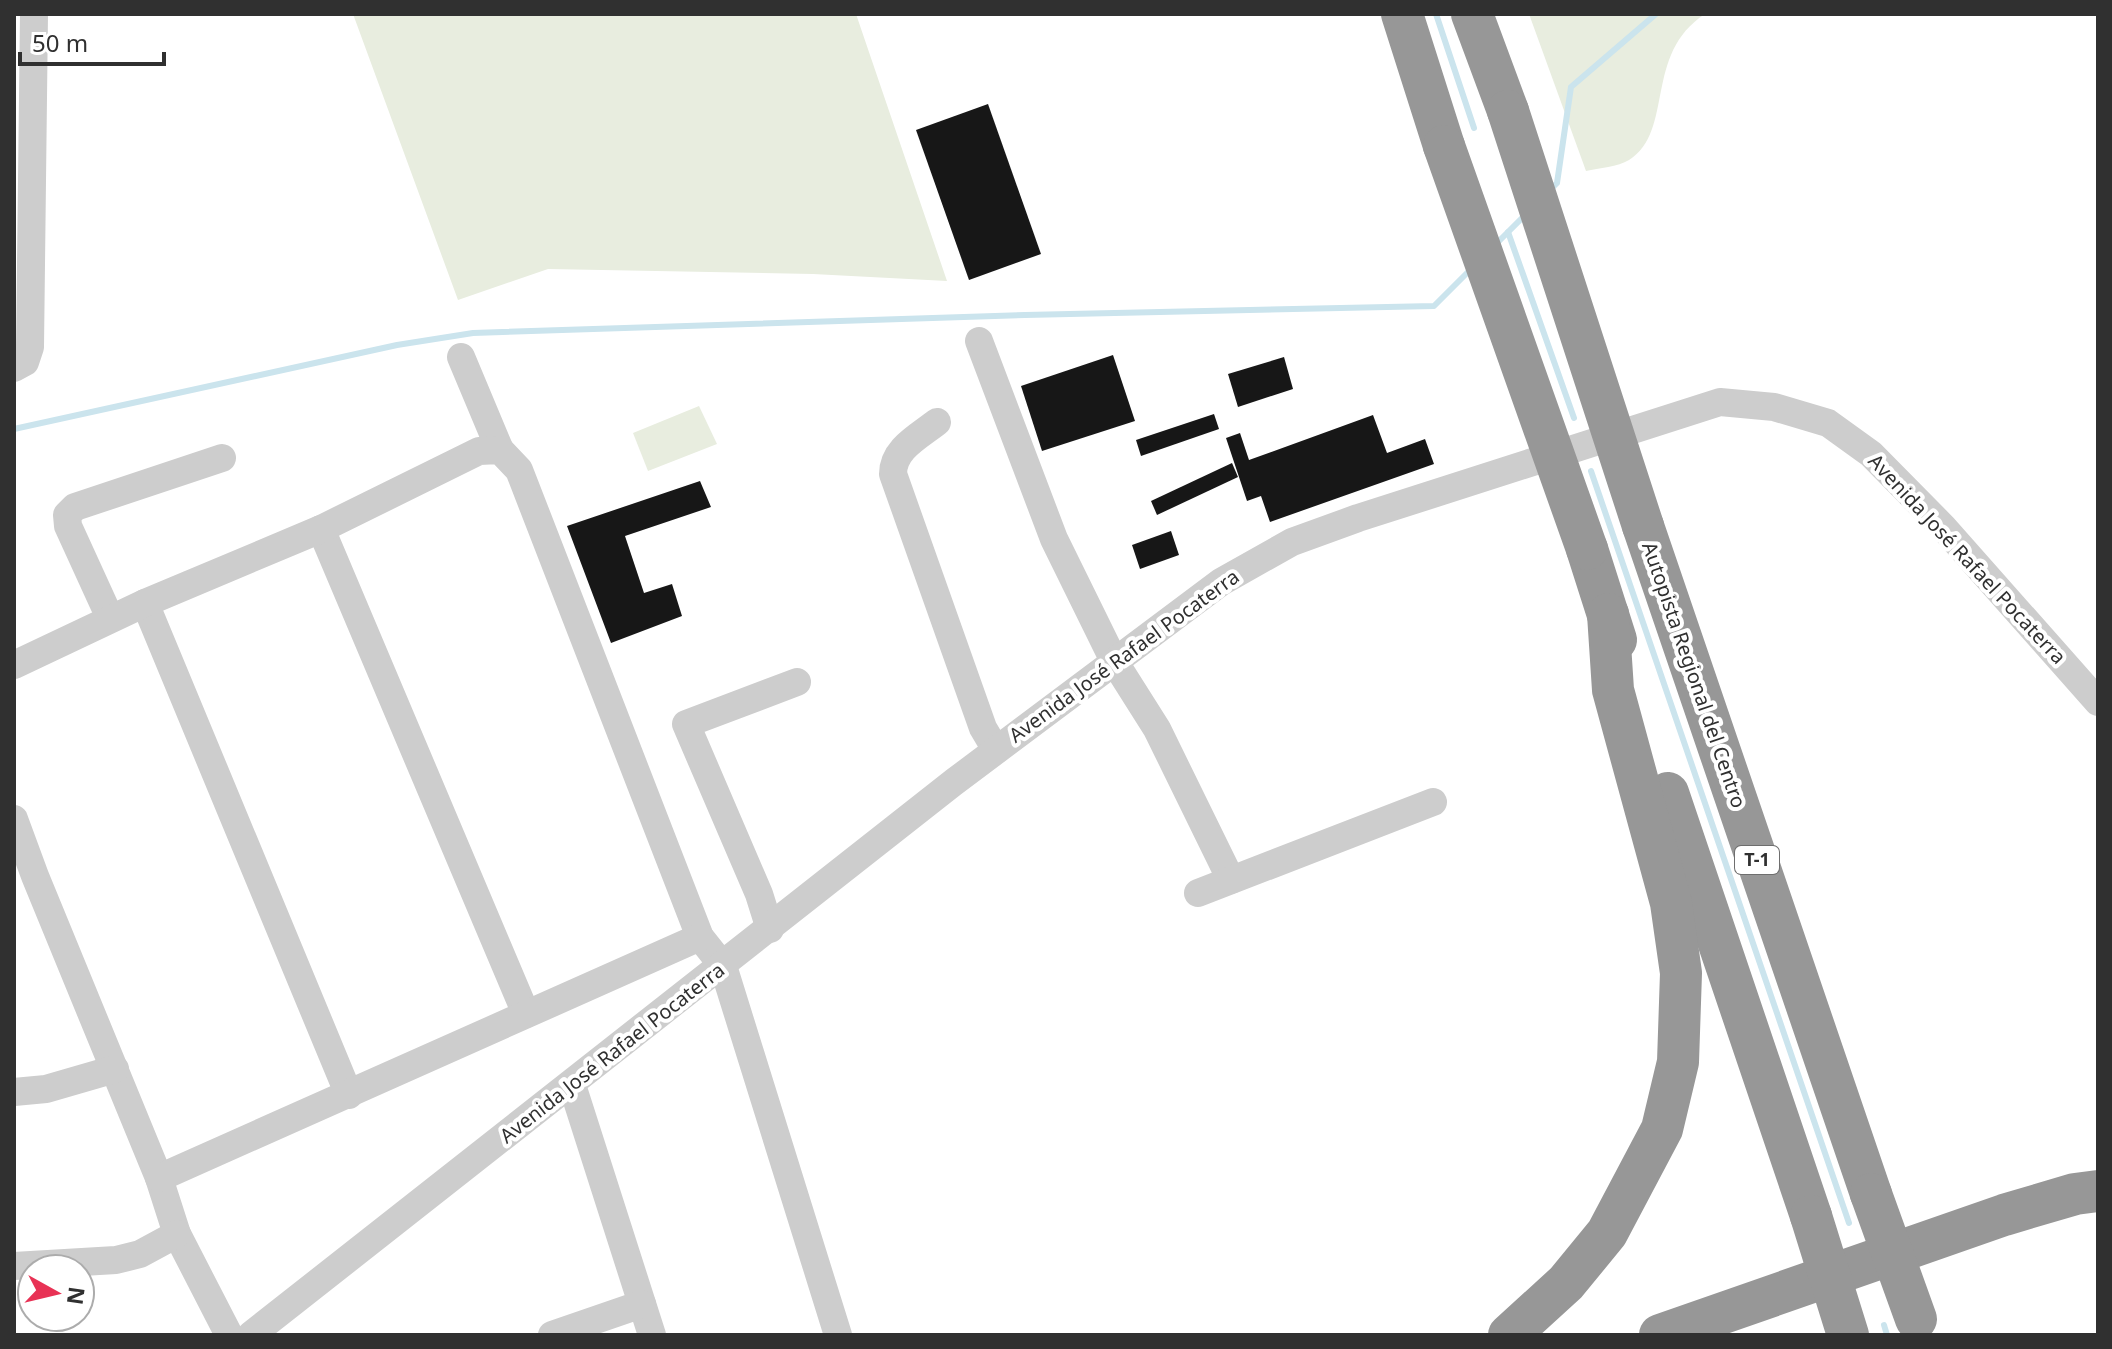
<svg xmlns="http://www.w3.org/2000/svg" width="2112" height="1349" viewBox="0 0 2112 1349" font-family="'Noto Sans',sans-serif">
<style>
.green{fill:#e8eddf}
.lines{fill:none;stroke-linecap:round;stroke-linejoin:round}
.stream{stroke:#cbe4ed;stroke-width:6}
.building{fill:#171717}
.minor{stroke:#cdcdcd;stroke-width:28}
.highway{stroke:#979797;stroke-width:42}
.highway-bridge{stroke:#979797;stroke-width:42}
.labels{text-anchor:middle;stroke-width:8;stroke-linejoin:round;paint-order:stroke}
.shield{fill:#fff;stroke:#6e6e6e;stroke-width:2}
.shield-label{font-size:18px;font-weight:bold;fill:#303030}
.street-label{font-size:20px;fill:#303030;stroke:#fff}
</style>
<rect width="100%" height="100%" fill="#fff"/>
<g class="green">
<path d="M353 14H856L947 281 813 274 548 269 458 300Z"/>
<path d="M1529 14H1705C1643 54 1675 131 1629 160 1618 167 1599 168 1586 171Z"/>
<path d="M699 406 717 444 648 471 633 433Z"/>
</g>
<g class="lines">
<g class="stream">
<path d="M1436 14 1474 128"/>
<path d="M1551 189 1557 183 1571 87 1656 14"/>
<path d="M1508 232 1574 418"/>
<path d="M1494 246 1526 214"/>
<path d="M14 429 397 345 473 333 1025 315 1434 306 1472 268"/>
<path d="M1591 471 1849 1223"/>
<path d="M1884 1325 1887 1335"/>
</g>
</g>
<g class="building">
<path d="M988 104 1041 254 969 280 916 130Z"/>
<path d="M1113 355 1135 421 1042 451 1021 386Z"/>
<path d="M1284 357 1293 389 1238 407 1228 374Z"/>
<path d="M1214 414 1219 429 1141 456 1136 440Z"/>
<path d="M1373 415 1387 453 1425 439 1434 464 1270 522 1261 496 1247 501 1226 438 1240 433 1249 460Z"/>
<path d="M1232 463 1238 477 1157 515 1151 501Z"/>
<path d="M700 481 711 507 625 536 644 593 672 584 682 616 611 643 567 526Z"/>
<path d="M1171 531 1179 555 1140 569 1132 545Z"/>
</g>
<g class="lines">
<g class="minor">
<path d="M979 341 1054 539 1114 661 1157 729 1231 880"/>
<path d="M461 357 500 450"/>
<path d="M14 368 25 362 30 347 34 14"/>
<path d="M937 422C918 437 893 449 893 474L983 728 996 750"/>
<path d="M321 529 526 1014"/>
<path d="M145 603 349 1095"/>
<path d="M110 618 68 526 67 515 75 507 222 458"/>
<path d="M14 665 145 603 321 529 479 451 500 450 519 470 700 937 723 966 838 1335"/>
<path d="M14 819 35 876 159 1178 177 1234 229 1335"/>
<path d="M1198 893 1433 802"/>
<path d="M770 929 759 894 686 724 797 682"/>
<path d="M572 1085 652 1335"/>
<path d="M14 1092 46 1089 115 1069"/>
<path d="M159 1178 700 937"/>
<path d="M14 1266 116 1260 140 1254 177 1234"/>
<path d="M251 1335 954 782 1221 582 1292 542 1358 518 1720 402 1774 407 1828 423 1871 454 1943 527 2098 702"/>
<path d="M552 1335 642 1304"/>
</g>
<g class="highway">
<path d="M1402 14 1444 146"/>
<path d="M1472 14 1508 111"/>
<path d="M1643 526 1871 1194"/>
<path d="M1587 549 1616 640"/>
<path d="M1668 793 1811 1216"/>
<path d="M1509 1335 1566 1283 1607 1233 1662 1129 1678 1062 1681 973 1671 903 1613 690 1608 614"/>
<path d="M1660 1335 2004 1215 2075 1194 2098 1191"/>
</g>
<g class="highway-bridge">
<path d="M1508 111 1643 526"/>
<path d="M1444 146 1587 549"/>
<path d="M1871 1194 1916 1319"/>
<path d="M1811 1216 1848 1335"/>
</g>
</g>
<g class="labels">
<rect class="shield" x="1735" y="846" width="44" height="28" rx="6"/>
<g class="shield-label">
<text x="1757" y="866">T-1</text>
</g>
<g class="street-label">
<text transform="translate(1967 559) rotate(47)" y="7">Avenida José Rafael Pocaterra</text>
<text transform="translate(1124 656) rotate(-36)" y="7">Avenida José Rafael Pocaterra</text>
<text transform="translate(1694 675) rotate(71)" y="7">Autopista Regional del Centro</text>
<text transform="translate(612 1053) rotate(-38)" y="7">Avenida José Rafael Pocaterra</text>
</g>
</g>
<rect width="2112" height="1349" fill="none" stroke="#303030" stroke-width="32"/>
<g transform="translate(56 1293) rotate(98)"><circle r="38" fill="#ffffff" stroke="#acacac" stroke-width="2"/>
<path d="M0-6L14 30L0 20L-14 30Z" fill="#e83255"/>
<text y="-12" font-size="22" font-weight="bold" text-anchor="middle" fill="#303030">N</text>
</g>
<path d="M20 52v12h144v-12" fill="none" stroke="#303030" stroke-width="4"/>
<text x="32" y="52" font-size="24" fill="#303030" stroke="#ffffff" stroke-width="6" paint-order="stroke">50 m</text>
</svg>
